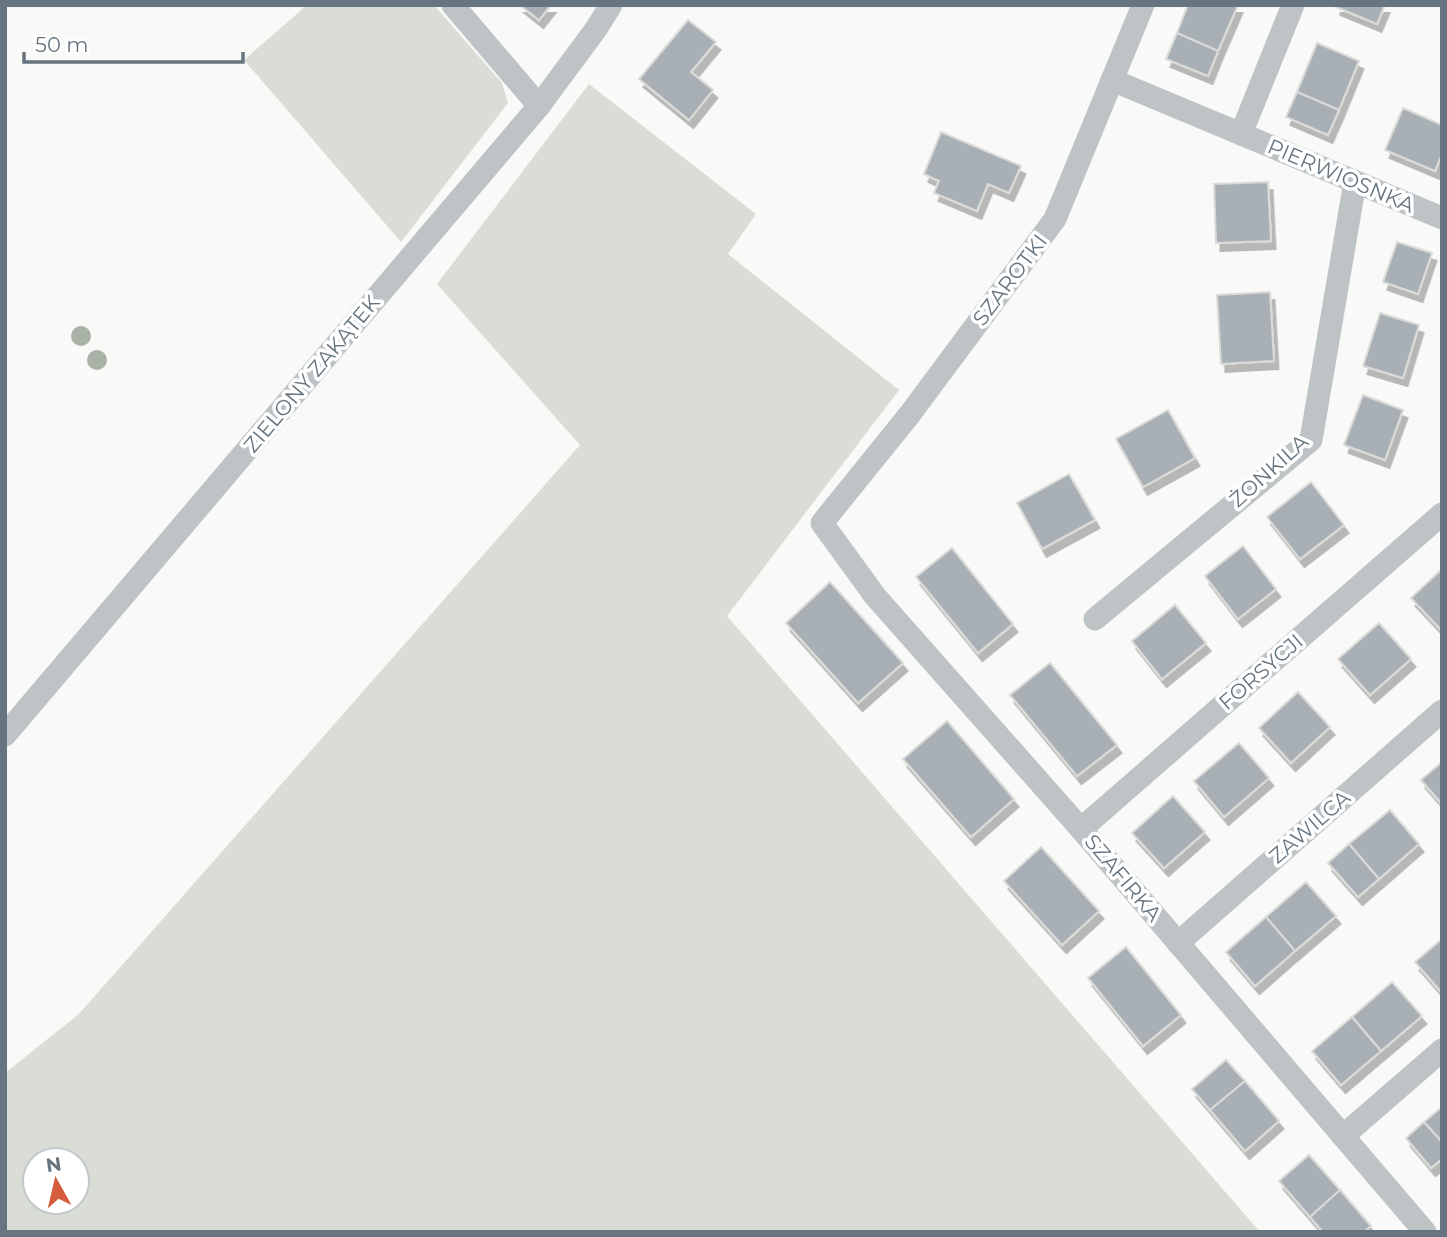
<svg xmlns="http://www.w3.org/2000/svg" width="1447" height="1237" viewBox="0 0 1447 1237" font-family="Montserrat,sans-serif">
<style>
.green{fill:#d9ddd6;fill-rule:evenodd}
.building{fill:#a9b0b5;stroke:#dadad9;stroke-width:2;filter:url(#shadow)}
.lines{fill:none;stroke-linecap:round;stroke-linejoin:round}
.minor{stroke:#bec3c6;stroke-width:23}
.tree{fill:#a9b2a7}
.labels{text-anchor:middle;stroke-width:7;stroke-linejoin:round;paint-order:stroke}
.street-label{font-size:21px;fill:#66757f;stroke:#fff}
</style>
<defs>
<filter id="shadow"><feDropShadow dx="4.5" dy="8" stdDeviation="0" flood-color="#0004"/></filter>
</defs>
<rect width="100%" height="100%" fill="#f9f9f7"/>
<g class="green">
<path d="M307 5H434L502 83 508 103 401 242 244 60Z"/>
<path d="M589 84 756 214 728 254 899 390 727 616 1260 1232H5V1073L79 1014 580 445 437 284ZM35 1160H77V1202H35Z"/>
</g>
<g class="building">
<path d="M520 5H551L539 20Z"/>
<path d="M1188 5H1238L1218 51 1177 33Z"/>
<path d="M1336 5H1385L1377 24 1336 7Z"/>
<path d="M688 20 716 42 691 72 713 90 689 120 639 79Z"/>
<path d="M1177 33 1218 51 1208 76 1166 59Z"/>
<path d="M1317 43 1359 61 1339 110 1297 92Z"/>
<path d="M1297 92 1339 110 1328 135 1286 117Z"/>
<path d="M1403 108 1442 125V154L1435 171 1385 150Z"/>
<path d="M941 132 1021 166 1009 193 988 184 977 211 934 193 939 181 924 174Z"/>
<path d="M1268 182 1271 241 1216 243 1214 184Z"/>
<path d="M1397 242 1432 253 1418 294 1383 282Z"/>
<path d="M1270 292 1274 361 1221 364 1217 295Z"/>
<path d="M1380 313 1419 325 1403 378 1363 366Z"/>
<path d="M1363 395 1403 410 1385 460 1344 445Z"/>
<path d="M1168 410 1195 458 1143 487 1116 439Z"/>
<path d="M1069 474 1095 520 1042 549 1017 503Z"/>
<path d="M1311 482 1344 525 1300 559 1267 517Z"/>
<path d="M1243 546 1276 589 1238 619 1205 576Z"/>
<path d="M952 548 1013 624 978 653 916 577Z"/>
<path d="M1442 569V631L1411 598Z"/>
<path d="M830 582 903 663 858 703 786 623Z"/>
<path d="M1175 605 1206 643 1162 679 1132 641Z"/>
<path d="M1379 623 1411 659 1370 695 1338 659Z"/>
<path d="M1050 663 1117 745 1077 776 1010 695Z"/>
<path d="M1298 692 1330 727 1291 763 1259 728Z"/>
<path d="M947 721 1014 799 971 837 903 759Z"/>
<path d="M1239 743 1269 778 1224 817 1194 781Z"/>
<path d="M1442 762V804L1421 780Z"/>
<path d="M1173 796 1205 832 1164 868 1132 833Z"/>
<path d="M1390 810 1419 844 1379 879 1349 844Z"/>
<path d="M1349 844 1379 879 1358 897 1328 863Z"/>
<path d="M1041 847 1099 911 1062 945 1004 881Z"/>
<path d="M1306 882 1336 916 1295 951 1266 917Z"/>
<path d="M1266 917 1295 951 1255 986 1226 952Z"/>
<path d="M1442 939V993L1415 962Z"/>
<path d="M1126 947 1181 1015 1143 1046 1088 978Z"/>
<path d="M1392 982 1422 1016 1381 1051 1352 1017Z"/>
<path d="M1352 1017 1381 1051 1341 1085 1312 1051Z"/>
<path d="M1226 1060 1245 1081 1210 1110 1192 1089Z"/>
<path d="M1245 1081 1279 1121 1245 1151 1210 1110Z"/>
<path d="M1442 1107V1142L1424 1122Z"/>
<path d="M1424 1122 1442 1142V1159L1431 1168 1406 1138Z"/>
<path d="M1309 1155 1340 1190 1310 1217 1279 1181Z"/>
<path d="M1340 1190 1371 1226 1364 1232H1323L1310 1217Z"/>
</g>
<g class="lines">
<g class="minor">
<path d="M453 5 539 106"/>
<path d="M1143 5 1055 219 910 414 822 523 875 596 1081 829 1425 1232"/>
<path d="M1112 80 1442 218"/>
<path d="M1241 134 1293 5"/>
<path d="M1095 619 1311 440 1355 182"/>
<path d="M5 735 539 106 596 29 611 5"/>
<path d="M1081 829 1442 514"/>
<path d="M1178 943 1442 711"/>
<path d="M1343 1136 1442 1050"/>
</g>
</g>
<g class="tree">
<circle cx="81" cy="336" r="10"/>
<circle cx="97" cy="360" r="10"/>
</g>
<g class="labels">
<g class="street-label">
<text transform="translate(1341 176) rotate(23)" y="7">PIERWIOSNKA</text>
<text transform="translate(1010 280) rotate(-53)" y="7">SZAROTKI</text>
<text transform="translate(312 374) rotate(-50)" y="7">ZIELONY ZAKĄTEK</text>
<text transform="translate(1269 471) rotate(-42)" y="7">ŻONKILA</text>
<text transform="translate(1261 672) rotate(-41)" y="7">FORSYCJI</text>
<text transform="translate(1310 827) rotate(-41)" y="7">ZAWILCA</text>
<text transform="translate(1123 878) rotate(50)" y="7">SZAFIRKA</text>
</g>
</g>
<rect width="1447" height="1237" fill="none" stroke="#66757f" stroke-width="14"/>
<g transform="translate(56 1181) rotate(352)"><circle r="33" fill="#ffffff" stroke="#c2c8cc" stroke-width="2"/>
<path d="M0-5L12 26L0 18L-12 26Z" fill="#d35d3d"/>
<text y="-10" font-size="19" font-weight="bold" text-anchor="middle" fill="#66757f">N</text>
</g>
<path d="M24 52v10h219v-10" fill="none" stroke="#66757f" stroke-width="3.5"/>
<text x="35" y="52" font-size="21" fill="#66757f" stroke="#ffffff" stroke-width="5" paint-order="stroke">50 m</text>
</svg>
